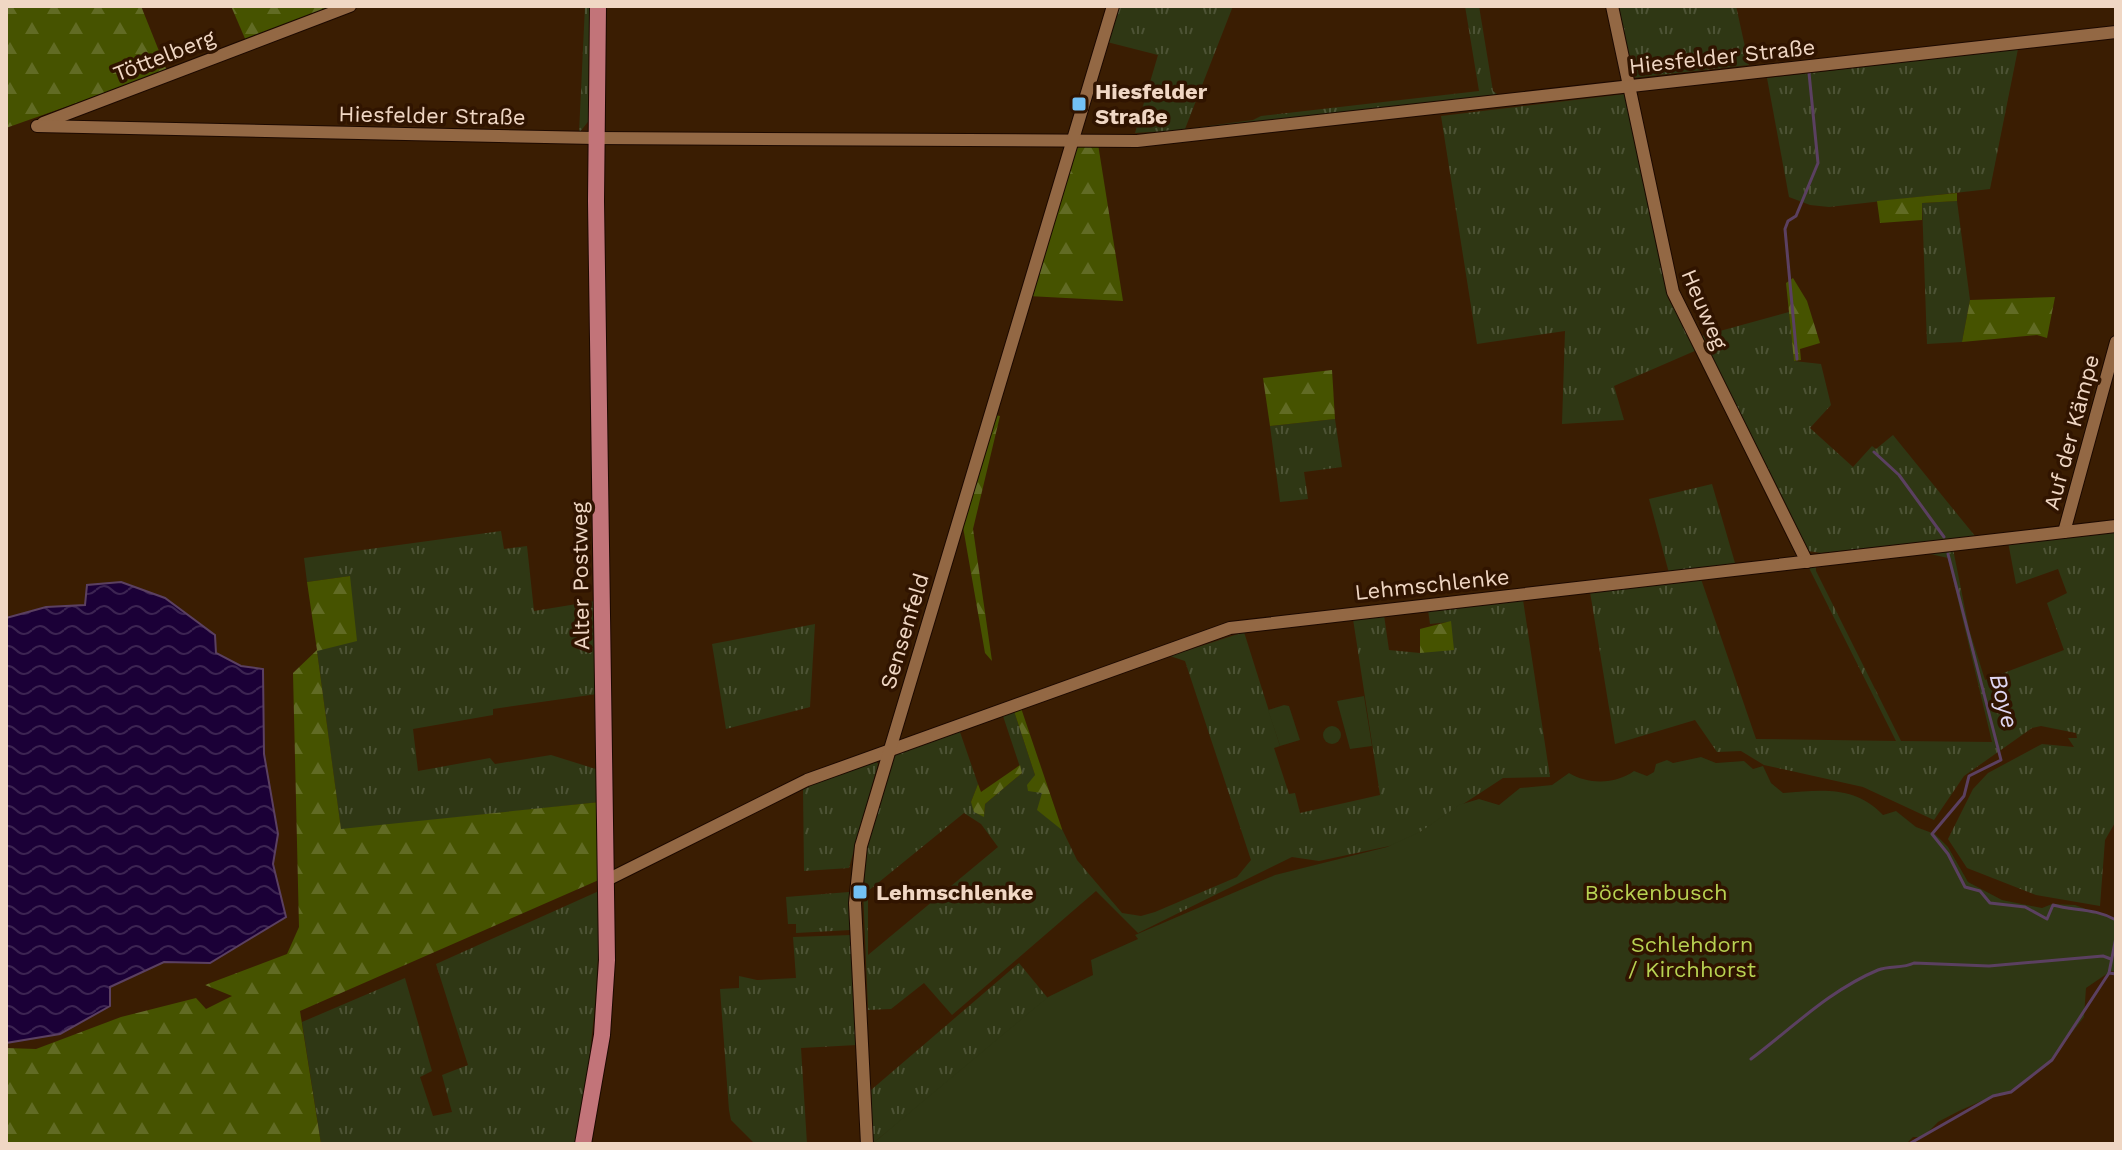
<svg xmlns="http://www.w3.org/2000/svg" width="2122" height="1150" viewBox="0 0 2122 1150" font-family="'Work Sans',sans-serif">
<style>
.grass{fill:url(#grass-tufts);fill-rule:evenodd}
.forest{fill:url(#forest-firs)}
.park{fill:#2f3714}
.water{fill:url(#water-waves);stroke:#5b4061;stroke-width:2}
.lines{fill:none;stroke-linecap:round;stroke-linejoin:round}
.stream{stroke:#5b4061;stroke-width:3}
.minor-casing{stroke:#1c0900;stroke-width:14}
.major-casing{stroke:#1c0900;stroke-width:18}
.minor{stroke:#936844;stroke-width:12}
.major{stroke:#c27479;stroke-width:16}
.poi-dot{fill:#73c1f5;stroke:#301400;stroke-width:3}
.labels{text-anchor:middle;stroke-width:7;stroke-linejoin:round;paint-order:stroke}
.street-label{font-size:22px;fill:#f0d7c4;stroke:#301400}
.poi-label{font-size:22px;font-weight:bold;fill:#f0d7c4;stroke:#301400;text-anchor:start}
.park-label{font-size:22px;fill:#b8d252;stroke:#301400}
.water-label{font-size:24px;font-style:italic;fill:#dfd6f2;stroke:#301400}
</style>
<defs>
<pattern id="grass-tufts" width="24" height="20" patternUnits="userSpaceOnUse" patternTransform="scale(2)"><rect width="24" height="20" fill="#2f3714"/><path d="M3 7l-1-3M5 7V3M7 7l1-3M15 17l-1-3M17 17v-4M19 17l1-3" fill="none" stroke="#4d5335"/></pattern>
<pattern id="forest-firs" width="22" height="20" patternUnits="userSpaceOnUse" patternTransform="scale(2)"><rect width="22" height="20" fill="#465300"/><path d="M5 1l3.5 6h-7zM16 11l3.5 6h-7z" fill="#616b24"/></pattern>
<pattern id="water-waves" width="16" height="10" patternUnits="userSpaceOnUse" patternTransform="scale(2)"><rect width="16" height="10" fill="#1b0037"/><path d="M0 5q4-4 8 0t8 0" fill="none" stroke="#3c2452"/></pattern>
</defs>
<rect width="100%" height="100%" fill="#3a1d02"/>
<g class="grass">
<path d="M585 6H594L591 118 579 133Z"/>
<path d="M1118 6H1233L1185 129 1253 120 1261 116 1479 91 1465 6H1479L1493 91 1501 97 1185 134 1184 130 1135 133 1158 55 1107 42Z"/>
<path d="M1617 6H1736L1749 65 1632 78Z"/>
<path d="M2018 49 1990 189 1829 207 1810 205 1789 197 1767 78Z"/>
<path d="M1625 94 1668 298 1697 350 1614 386 1624 420 1562 424 1565 331 1477 344 1441 116Z"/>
<path d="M1957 201 1970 300 1962 342 1927 344 1922 203Z"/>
<path d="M1789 312 1794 361 1821 364 1831 405 1810 428 1853 467 1872 446 1876 449 1893 435 1975 536 1821 553 1808 551 1698 337Z"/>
<path d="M1335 419 1342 467 1304 472 1308 499 1280 502 1270 426Z"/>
<path d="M1712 484 1735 563 1669 573 1649 499Z"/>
<path d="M501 531 504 549 527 546 534 611 595 601 597 694 493 709V715L413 729 418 771 490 758 495 764 551 755 599 770 600 802 341 830 317 651 350 576 307 582 304 558Z"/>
<path d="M2116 532V821L2105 840 2100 906 2036 895 1967 868 1948 839 1973 789 1988 773 2042 744 2074 747 2068 738H2077L2076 733 2041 726 2032 728 1964 776 1934 820 1863 787 1764 765 1741 751 1717 752 1695 720 1615 744 1590 592 1701 579 1756 739 1896 741 1809 568 1816 566V571L1901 741 1992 742 1948 558 1926 553 1953 549 1969 629 1985 680 2064 650 2047 603 2067 593 2058 569 2016 584 2008 542Z"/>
<path d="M1523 600 1550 777 1503 778 1416 835 1394 845 1319 861 1292 857 1138 933 1096 891 952 1015 924 983 891 1009 868 1010 862 865 893 754 989 720 960 732 978 784 971 802 984 816 985 804 1022 773 1003 716 1014 711 1035 775 1032 783 1042 793 1049 819 1062 829 1077 860 1122 913 1141 916 1155 912 1237 877 1251 860 1185 661 1170 656 1021 708 1184 647 1186 651 1244 632 1280 746 1274 748 1289 794 1295 793 1300 813 1380 795 1353 619 1384 615 1389 650 1420 653 1451 622 1430 624 1428 610ZM964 813 981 824 998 847 868 955V891Z"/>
<path d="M815 624 810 707 726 729 712 644Z"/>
<path d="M876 761 878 764 849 868 804 871 803 788Z"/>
<path d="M599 891C600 976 592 1060 575 1144H321L302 1022 405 978 432 1071 420 1077 433 1116 452 1112 442 1075 468 1065 436 964Z"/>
<path d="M849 892 851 930 796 933V924H788L786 897Z"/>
<path d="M852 935 857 1045 801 1048 807 1144H755L731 1120 729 1110 720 989 739 988V976L757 980 796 978 793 937Z"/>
<path d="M1019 963 1051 1002 873 1143 871 1090Z"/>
</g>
<g class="forest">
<path d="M6 6H141L167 71 6 128Z"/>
<path d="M231 6H340L246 41Z"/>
<path d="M1072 144H1098L1123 301 1028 296Z"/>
<path d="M1957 193V201L1922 203V220L1880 223 1877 201Z"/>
<path d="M1793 278 1807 301 1820 343 1800 349 1801 360 1794 361 1786 283Z"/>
<path d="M2055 297 2047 338 2037 335 1962 342 1970 300Z"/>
<path d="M1332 370 1335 419 1270 426 1263 378Z"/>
<path d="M995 415 1000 416 973 529 992 661 985 653 963 527Z"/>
<path d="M350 576 357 641 317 651 341 829 600 802 601 879 300 1011 321 1144H6V1048L36 1049 121 1017 196 998 206 1009 232 996 205 985 287 954 299 927 293 673 317 650 307 582Z"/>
<path d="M1451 621 1454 650 1420 653V629Z"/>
<path d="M1021 708 1062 829V830L1037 810 1042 793 1028 791 1027 785 1035 775 1014 711Z"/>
<path d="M1020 765 1022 773 985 804 984 817 974 812 971 802 978 784 981 792Z"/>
</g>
<g class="park">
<path d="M1364 696 1372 746 1350 749 1337 701Z"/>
<path d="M1284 705 1289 706 1300 740 1280 746 1268 710Z"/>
<circle cx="1332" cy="735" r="9"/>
<path d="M1701 757 1716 763 1744 761 1753 769 1763 766 1771 783 1783 793C1821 790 1855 785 1883 815L1896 811 1916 827 1935 834 1948 847 1968 882 2002 900 2042 908 2052 904 2075 905 2116 920V972L2111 971 2086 988 2084 1017 2049 1062 2007 1093H1999L1959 1111 1938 1122 1923 1137H1913L1906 1144H872L1048 997 1093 975 1091 960 1138 939 1135 935 1275 875 1387 847 1420 832 1459 805 1479 799 1499 805 1520 788 1552 785 1569 773C1589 785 1616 784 1634 771L1647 776 1654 772 1656 764 1667 760 1673 763Z"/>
</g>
<path class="water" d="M121 582 165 598 215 635 216 653 241 666 263 669 264 754 278 834 273 864 286 917 210 963 164 962 110 987V1006L60 1034 6 1043V618L46 607 85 605 87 585Z"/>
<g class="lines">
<g class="stream">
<path d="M1797 359 1785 229 1788 221 1796 216 1818 163 1809 73"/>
<path d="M1874 452 1899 475 1944 537"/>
<path d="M1948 554 2001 760 1969 776 1964 796 1932 834 1948 854 1965 887 1980 891 1990 903 2025 907 2047 919 2053 905C2074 911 2095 908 2116 920"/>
<path d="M2116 937 2109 973 2116 974"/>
<path d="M1751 1059C1792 1028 1830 990 1878 970 1890 965 1902 969 1914 963L1989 966 2103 956 2111 959"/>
<path d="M1909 1144 1993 1096 2011 1092 2052 1060 2109 973"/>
</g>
<g class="minor-casing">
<g id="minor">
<path d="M1612 6 1673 292 1807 562"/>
<path d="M43 123 350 6"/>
<path d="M37 126 595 138 1137 141 2116 32"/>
<path d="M2064 532 2116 342"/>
<path d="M607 880 807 780 1230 628 2116 526"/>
<path d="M867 1144 855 903 861 846 1113 6"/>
</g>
</g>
<g class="major-casing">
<path id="major" d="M583 1144 602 1035 607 960 596 201 598 6"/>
</g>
<use href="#minor" class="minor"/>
<use href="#major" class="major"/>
</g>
<g class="poi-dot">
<rect x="1071" y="96" width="16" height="16" rx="4"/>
<rect x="852" y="884" width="16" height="16" rx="4"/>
</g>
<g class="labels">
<g class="street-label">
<text transform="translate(164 55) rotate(-21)" y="8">Töttelberg</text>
<text transform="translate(1722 56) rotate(-6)" y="8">Hiesfelder Straße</text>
<text transform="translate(432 115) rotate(1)" y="8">Hiesfelder Straße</text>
<text transform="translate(1705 309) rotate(67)" y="8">Heuweg</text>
<text transform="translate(2071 432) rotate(-75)" y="8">Auf der Kämpe</text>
<text transform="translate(580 576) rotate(-91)" y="8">Alter Postweg</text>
<text transform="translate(1432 584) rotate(-6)" y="8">Lehmschlenke</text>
<text transform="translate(904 631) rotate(-73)" y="8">Sensenfeld</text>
</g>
<g class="poi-label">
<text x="1095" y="99">Hiesfelder<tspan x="1095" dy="25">Straße</tspan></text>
<text x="876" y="900">Lehmschlenke</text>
</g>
<g class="park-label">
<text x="1656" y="900">Böckenbusch</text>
<text x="1692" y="952">Schlehdorn<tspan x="1692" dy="25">/ Kirchhorst</tspan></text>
</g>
<g class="water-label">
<text transform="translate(2004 701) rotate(76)" y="8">Boye</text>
</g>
</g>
<rect width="2122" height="1150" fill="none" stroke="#f0d7c4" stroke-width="16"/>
</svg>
